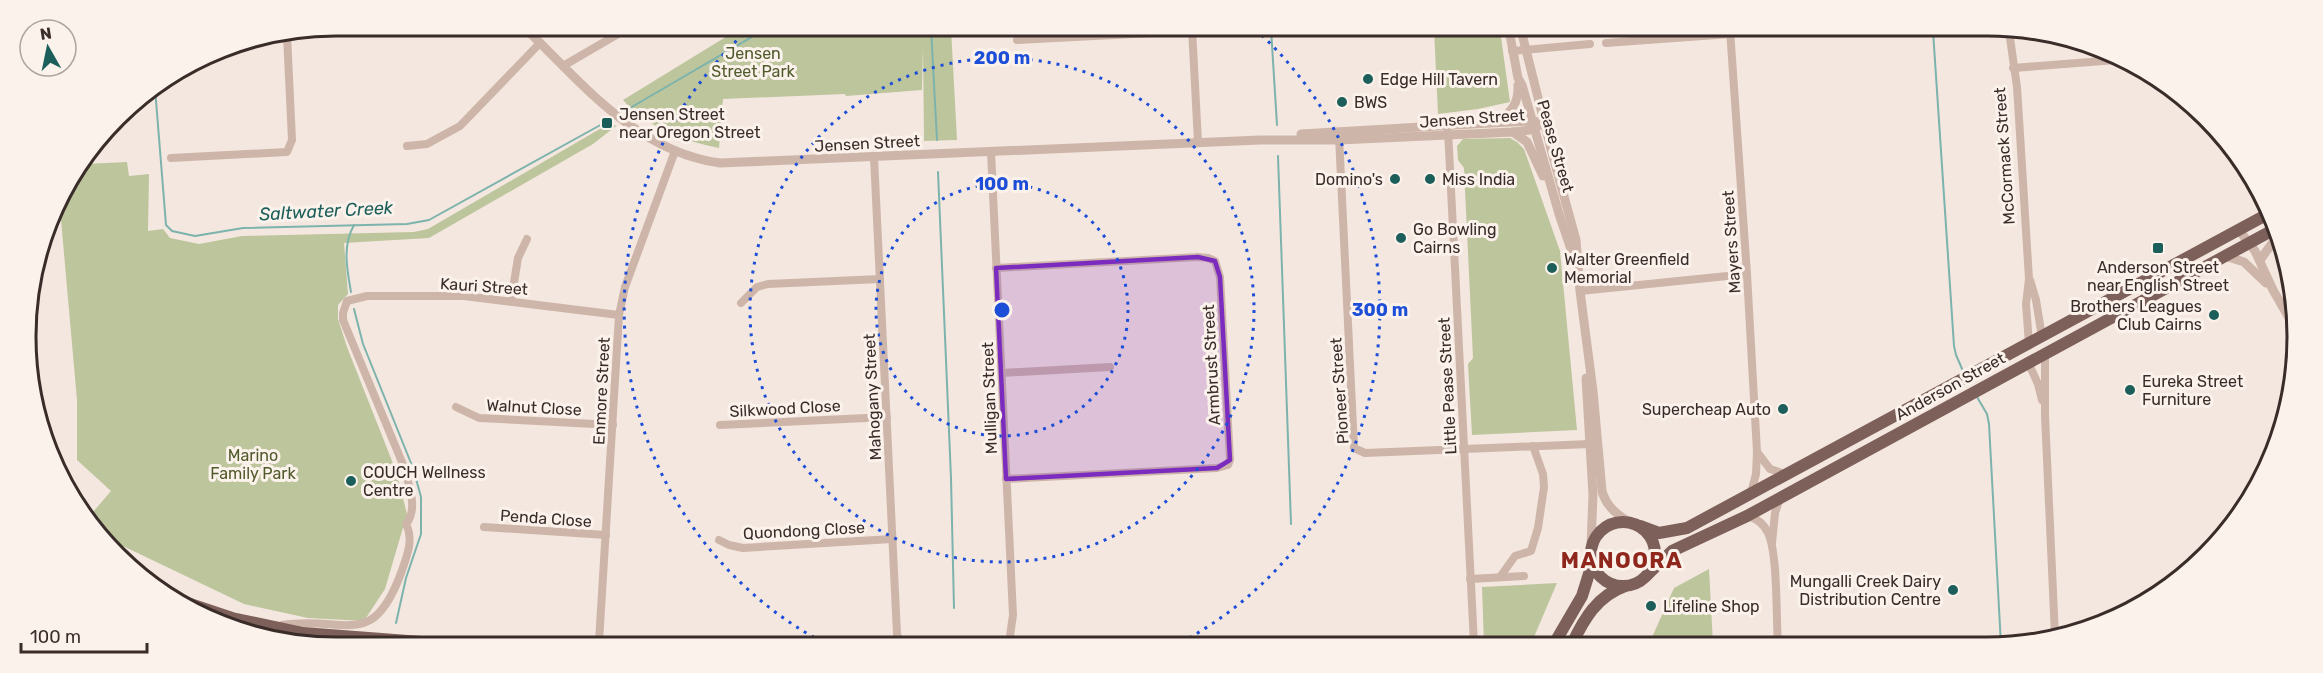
<svg xmlns="http://www.w3.org/2000/svg" width="2323" height="673" viewBox="0 0 2323 673" font-family="Rubik,sans-serif">
<style>
.green{fill:#bdc59d}
.lines{fill:none;stroke-linecap:round;stroke-linejoin:round}
.stream{stroke:#7cb3ad;stroke-width:2}
.minor{stroke:#ceb5a9;stroke-width:8}
.tertiary{stroke:#ceb5a9;stroke-width:9}
.primary{stroke:#7d605a;stroke-width:12}
.marked{fill:#7b2cbf;fill-opacity:0.2;stroke:#7b2cbf;stroke-width:4.5;stroke-linejoin:round}
.ring{fill:none;stroke:#1d4ed8;stroke-width:3;stroke-dasharray:3 6}
.poi-dot{fill:#1c5f5a;stroke:#fbf2ec;stroke-width:2}
.labels{text-anchor:middle;stroke-width:6;stroke-linejoin:round;paint-order:stroke}
.park-label{font-size:16px;fill:#505a2b;stroke:#fbf2ec}
.poi-label{font-size:16px;fill:#3a2c29;stroke:#fbf2ec;text-anchor:start}
.street-label{font-size:16px;fill:#3a2c29;stroke:#fbf2ec}
.water-label{font-size:18px;font-style:italic;fill:#1c5f5a;stroke:#fbf2ec}
.district-label{font-size:22px;font-weight:bold;letter-spacing:1.5px;fill:#8f271d;stroke:#fbf2ec}
.rim{fill:none;stroke:#3a2c29;stroke-width:3}
.centre{fill:#1d4ed8;stroke:#fbf2ec;stroke-width:3}
.ring-label{font-size:18px;text-anchor:middle;font-weight:bold;fill:#1d4ed8;stroke:#fbf2ec;stroke-width:6;stroke-linejoin:round;paint-order:stroke}
</style>
<rect width="100%" height="100%" fill="#f4e7df"/>
<g class="green">
<path d="M742 27 951 28 957 140 924 141 923 46 922 90 846 96 845 94 723 99 719 148C683 141 648 127 623 100Z"/>
<path d="M1434 29 1500 30 1510 102 1478 109 1438 114Z"/>
<path d="M610 123 616 126 593 144 429 238 344 243 348 294 338 305V319L347 347 396 471 407 514 385 589 364 621 308 618 244 604 100 535 90 526 87 519 111 491 77 460V400L59 197 85 164 127 162 129 176 149 174 148 231 163 229 170 238 199 244 242 236 414 232 428 229Z"/>
<path d="M1510 138 1517 142 1524 149 1560 251 1577 430 1472 435 1468 364 1473 358 1464 168 1458 160 1457 146 1463 139Z"/>
<path d="M1709 569 1713 644H1649L1674 588Z"/>
<path d="M1557 583 1531 644H1484L1482 587Z"/>
</g>
<g class="lines">
<g class="stream">
<path d="M931 28 937 140"/>
<path d="M1271 29 1277 125"/>
<path d="M1933 31 1954 346 1956 355 1963 371"/>
<path d="M155 88 166 225 172 231 195 236 243 228 407 224 429 220 604 123"/>
<path d="M630 108 769 27"/>
<path d="M1278 156 1291 524"/>
<path d="M938 172 951 478 954 608"/>
<path d="M351 292C347 269 342 246 354 225"/>
<path d="M354 309 363 344 413 468 421 497V534L406 578 396 623"/>
<path d="M1977 397 1987 414 1989 424 2001 645"/>
</g>
<g class="minor">
<path d="M1192 28 1198 142"/>
<path d="M1637 30 1638 39"/>
<path d="M1730 30 1747 274 1757 452 1756 474 1751 493"/>
<path d="M2009 31 2017 87 2020 134 2029 279 2026 304 2029 344"/>
<path d="M1017 40 1192 31"/>
<path d="M1606 43 1730 34"/>
<path d="M1512 51 1590 44"/>
<path d="M563 66 630 27"/>
<path d="M2013 68 2116 60"/>
<path d="M1448 130 1474 644"/>
<path d="M1339 136 1354 448 1365 453 1590 444"/>
<path d="M407 146 427 144 460 126 540 43"/>
<path d="M991 152 1013 615 1009 643"/>
<path d="M874 157 897 634 900 643"/>
<path d="M171 158 287 152 292 140 287 35"/>
<path d="M996 268 1198 257 1208 258 1215 261 1220 277 1230 460 1228 465 1217 468 1006 479"/>
<path d="M2030 280 2036 300 2042 337"/>
<path d="M1580 291 1747 274"/>
<path d="M511 301 518 258 527 239"/>
<path d="M741 303 757 287 768 284 880 279"/>
<path d="M2045 353V415L2055 636"/>
<path d="M2028 362 2038 384 2042 400"/>
<path d="M1002 373 1110 367"/>
<path d="M456 407 479 418 613 425"/>
<path d="M720 425 887 417"/>
<path d="M1757 452 1770 469 1785 474"/>
<path d="M1747 516C1756 518 1764 524 1768 533 1778 553 1776 619 1778 644"/>
<path d="M484 527 606 535"/>
<path d="M719 540 729 545 743 548 892 539"/>
<path d="M1772 543 1775 513 1780 498"/>
<path d="M1500 577 1515 556 1531 551 1538 528 1544 487 1543 474 1533 446"/>
<path d="M1470 579 1524 576"/>
<path d="M282 625C345 615 372 652 401 573 407 556 414 540 406 524 419 509 408 484 404 467L343 320V313L347 301 367 296H464L619 315"/>
<path d="M599 642 619 315 625 287 675 151"/>
</g>
<g class="tertiary">
<path d="M523 26C581 82 635 151 720 163L1260 140H1339L1513 132 1530 130 1544 123"/>
<path d="M1509 30 1518 78 1522 85 1559 214 1575 261"/>
<path d="M1521 30 1552 153 1576 240 1580 291 1593 391 1602 491C1606 506 1617 515 1631 523"/>
<path d="M1495 121C1511 115 1519 102 1518 85"/>
<path d="M1513 132 1527 142 1543 176"/>
<path d="M1301 134 1490 123 1532 121 1544 123"/>
<path d="M2239 230 2255 251 2273 290 2292 323"/>
<path d="M2225 256 2244 262 2266 283"/>
<path d="M2260 260 2276 238"/>
<path d="M1586 378 1593 495 1591 546"/>
</g>
<g class="primary">
<circle cx="1623" cy="554" r="32"/>
<path d="M1640 526 1659 533 1687 528 2266 215"/>
<path d="M1647 575 1672 551 1747 516 2273 230"/>
<path d="M159 587 180 599"/>
<path d="M172 598 232 618 303 633 421 642"/>
<path d="M1554 644 1582 596 1592 564"/>
<path d="M1572 644C1584 619 1597 596 1625 586"/>
</g>
</g>
<path class="marked" d="M1198 257 1215 261 1220 277 1230 460 1217 468 1006 479 996 268Z"/>
<g class="ring">
<circle cx="1002" cy="310" r="126"/>
<circle cx="1002" cy="310" r="252"/>
<path d="M822 642A378 378 0 0 1 749 29M1255 29A378 378 0 0 1 1182 642"/>
</g>
<g class="poi-dot">
<circle cx="1368" cy="79" r="6"/>
<circle cx="1342" cy="102" r="6"/>
<rect x="601" y="117" width="12" height="12" rx="3"/>
<circle cx="1395" cy="179" r="6"/>
<circle cx="1430" cy="179" r="6"/>
<circle cx="1401" cy="238" r="6"/>
<rect x="2152" y="242" width="12" height="12" rx="3"/>
<circle cx="1552" cy="268" r="6"/>
<circle cx="2214" cy="315" r="6"/>
<circle cx="2130" cy="390" r="6"/>
<circle cx="1783" cy="409" r="6"/>
<circle cx="351" cy="481" r="6"/>
<circle cx="1953" cy="590" r="6"/>
<circle cx="1651" cy="606" r="6"/>
</g>
<g class="labels">
<g class="park-label">
<text x="753" y="59">Jensen<tspan x="753" dy="18">Street Park</tspan></text>
<text x="253" y="461">Marino<tspan x="253" dy="18">Family Park</tspan></text>
</g>
<g class="poi-label">
<text x="1380" y="85">Edge Hill Tavern</text>
<text x="1354" y="108">BWS</text>
<text x="619" y="120">Jensen Street<tspan x="619" dy="18">near Oregon Street</tspan></text>
<text x="1383" y="185" text-anchor="end">Domino's</text>
<text x="1442" y="185">Miss India</text>
<text x="1413" y="235">Go Bowling<tspan x="1413" dy="18">Cairns</tspan></text>
<text x="1564" y="265">Walter Greenfield<tspan x="1564" dy="18">Memorial</tspan></text>
<text x="2158" y="273" text-anchor="middle">Anderson Street<tspan x="2158" dy="18">near English Street</tspan></text>
<text x="2202" y="312" text-anchor="end">Brothers Leagues<tspan x="2202" dy="18">Club Cairns</tspan></text>
<text x="2142" y="387">Eureka Street<tspan x="2142" dy="18">Furniture</tspan></text>
<text x="1771" y="415" text-anchor="end">Supercheap Auto</text>
<text x="363" y="478">COUCH Wellness<tspan x="363" dy="18">Centre</tspan></text>
<text x="1941" y="587" text-anchor="end">Mungalli Creek Dairy<tspan x="1941" dy="18">Distribution Centre</tspan></text>
<text x="1663" y="612">Lifeline Shop</text>
</g>
<g class="street-label">
<text transform="translate(1472 118) rotate(-4)" y="6">Jensen Street</text>
<text transform="translate(867 143) rotate(-3)" y="6">Jensen Street</text>
<text transform="translate(1556 146) rotate(74)" y="6">Pease Street</text>
<text transform="translate(2004 156) rotate(-94)" y="6">McCormack Street</text>
<text transform="translate(1731 242) rotate(-94)" y="6">Mayers Street</text>
<text transform="translate(484 286) rotate(4)" y="6">Kauri Street</text>
<text transform="translate(1211 365) rotate(-93)" y="6">Armbrust Street</text>
<text transform="translate(1447 386) rotate(-93)" y="6">Little Pease Street</text>
<text transform="translate(1950 386) rotate(-29)" y="6">Anderson Street</text>
<text transform="translate(601 391) rotate(-87)" y="6">Enmore Street</text>
<text transform="translate(1339 391) rotate(-94)" y="6">Pioneer Street</text>
<text transform="translate(872 397) rotate(-93)" y="6">Mahogany Street</text>
<text transform="translate(989 398) rotate(-92)" y="6">Mulligan Street</text>
<text transform="translate(534 407) rotate(3)" y="6">Walnut Close</text>
<text transform="translate(785 408) rotate(-3)" y="6">Silkwood Close</text>
<text transform="translate(546 518) rotate(4)" y="6">Penda Close</text>
<text transform="translate(804 530) rotate(-3)" y="6">Quondong Close</text>
</g>
<g class="water-label">
<text transform="translate(326 211) rotate(-3)" y="6">Saltwater Creek</text>
</g>
<g class="district-label">
<text x="1622" y="568">MANOORA</text>
</g>
</g>
<path d="M0 0H2323V673H0ZM336 36H1987A300 300 0 0 1 2287 336V337A300 300 0 0 1 1987 637H336A300 300 0 0 1 36 337V336A300 300 0 0 1 336 36Z" fill="#fbf2ec" fill-rule="evenodd"/>
<path class="rim" d="M336 36H1987A300 300 0 0 1 2287 336V337A300 300 0 0 1 1987 637H336A300 300 0 0 1 36 337V336A300 300 0 0 1 336 36Z"/>
<circle cx="1002" cy="310" r="9" class="centre"/>
<g class="ring-label">
<text x="1002" y="64">200 m</text>
<text x="1002" y="190">100 m</text>
<text x="1380" y="316">300 m</text>
</g>
<g transform="translate(48 48) rotate(351)"><circle r="28" fill="#fbf2ec" stroke="#aea39e" stroke-width="1.5"/>
<path d="M0-4.5L10 22L0 15L-10 22Z" fill="#1c5f5a"/>
<text y="-9" font-size="16" font-weight="bold" text-anchor="middle" fill="#3a2c29">N</text>
</g>
<path d="M21 643v9h126v-9" fill="none" stroke="#3a2c29" stroke-width="3"/>
<text x="30" y="643" font-size="18" fill="#3a2c29" stroke="#fbf2ec" stroke-width="4.5" paint-order="stroke">100 m</text>
</svg>
